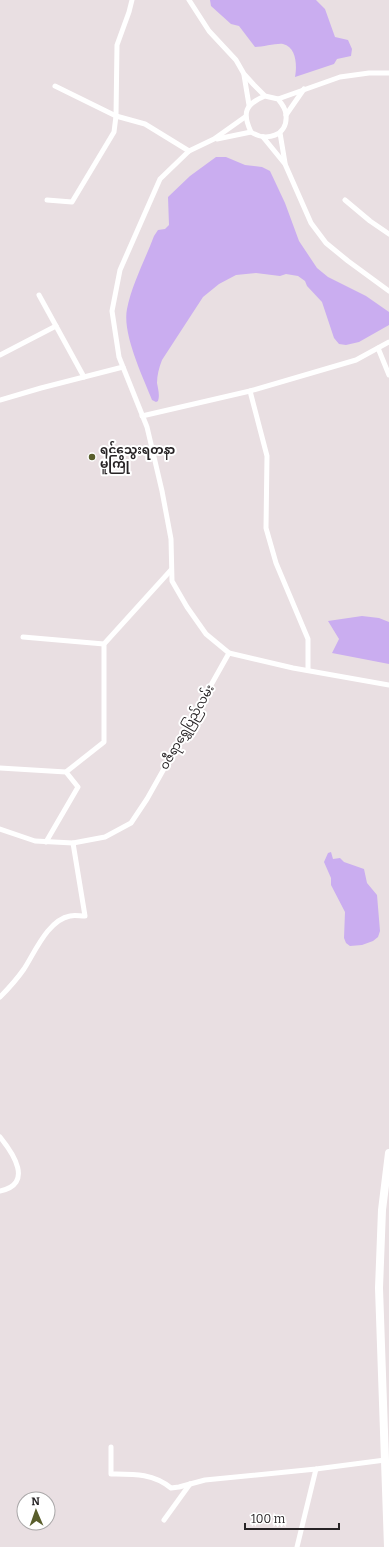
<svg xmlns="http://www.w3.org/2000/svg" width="389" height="1547" viewBox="0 0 389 1547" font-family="Bitter,'Noto Sans Myanmar',serif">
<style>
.water{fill:#caadf0}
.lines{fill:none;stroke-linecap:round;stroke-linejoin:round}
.street{stroke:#fff;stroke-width:5}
.primary{stroke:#fff;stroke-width:8}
.poi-dot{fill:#595e2c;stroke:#fff;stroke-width:1.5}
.labels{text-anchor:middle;stroke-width:4;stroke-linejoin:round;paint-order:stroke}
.poi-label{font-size:12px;font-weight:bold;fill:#272325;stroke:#fff;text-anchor:start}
.street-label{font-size:12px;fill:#272325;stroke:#fff}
</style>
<rect width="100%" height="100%" fill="#e9dfe2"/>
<g class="water">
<path d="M210 0H316L325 9 335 37 348 40 352 49 351 56 337 59 334 64 295 77C297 67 297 47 283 44 277 43 263 47 255 47L239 26 231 24 211 6Z"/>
<path d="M216 157H226L245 165 262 167 270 171 285 203 299 241 317 268 328 277 366 296 389 312V325L359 342 346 345 339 344 334 338 322 302 307 286 305 281 298 276 286 274 280 276 256 273 236 275 219 284 203 297 162 360C159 368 157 375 157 383 158 389 160 395 158 401L156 402 152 400C143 377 122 334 127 309 132 284 145 260 154 236L158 230 165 229 169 225 168 197 190 176Z"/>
<path d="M362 616 379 618 389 622V664L332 653 339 639 328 621Z"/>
<path d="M331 852 333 859 340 858 344 862 364 869 367 883 377 895 380 931 378 937 373 941 362 945 350 946 346 943 344 938 345 912 331 885V878L324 862 328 853Z"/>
</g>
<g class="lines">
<g class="street">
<path d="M189 0 209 31 236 60 244 74 254 85 265 96 278 99C282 104 286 109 286 115 288 136 266 142 251 132 242 113 245 104 265 96"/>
<path d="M244 75 249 105"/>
<path d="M55 86 116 116 145 124 189 151"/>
<path d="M278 99 340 77 369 73H389"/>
<path d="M286 115 304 89"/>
<path d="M280 133 285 163"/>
<path d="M263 137 285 164 311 223 326 243 348 261 389 291"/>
<path d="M217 139 251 132"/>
<path d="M47 200 72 202 114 132 116 116 117 45 129 12 132 0"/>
<path d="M345 200 370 221 389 234"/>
<path d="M39 295 84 377"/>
<path d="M378 348 389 375"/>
<path d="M0 355 56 326"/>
<path d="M250 391 267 456 266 528 276 563 308 639V670"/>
<path d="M0 400 41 388 123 367"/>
<path d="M142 416 250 391 356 360 389 342"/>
<path d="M23 637 104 644"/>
<path d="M229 653 206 634 187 607 172 581 171 539 162 491 147 427 119 357 112 311 120 270 160 179 189 151 214 139 245 117"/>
<path d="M0 768 66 772 78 787 46 842"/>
<path d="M66 772 104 742V644L171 570"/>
<path d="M0 829 35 841 73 843 105 837 131 823 147 799 229 653 293 668 389 685"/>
<path d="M0 997C9 988 17 979 24 969 35 952 48 920 70 916 74 915 80 916 85 916L73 843"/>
<path d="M0 1137C13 1153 34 1184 0 1191"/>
<path d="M111 1447V1474C133 1474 153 1473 171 1488L179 1487 205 1480 316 1469 385 1460"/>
<path d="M164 1520 190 1484"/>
<path d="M297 1547 316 1469"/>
</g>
<path class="primary" d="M388 1547 379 1288 382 1210 389 1153"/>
</g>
<circle class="poi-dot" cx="92" cy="457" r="4"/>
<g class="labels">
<g class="poi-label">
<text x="100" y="454">ရင်သွေးရတနာ<tspan x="100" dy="14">မူကြို</tspan></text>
</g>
<g class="street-label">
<text transform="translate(187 727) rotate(-60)" y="4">ဝဇီရာရွှေပြည်လမ်း</text>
</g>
</g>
<g transform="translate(36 1511) rotate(358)"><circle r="19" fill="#ffffff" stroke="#a9a7a8"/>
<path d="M0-3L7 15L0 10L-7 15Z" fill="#595e2c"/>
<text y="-6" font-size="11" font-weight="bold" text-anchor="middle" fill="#272325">N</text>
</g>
<path d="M245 1523v6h94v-6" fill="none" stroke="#272325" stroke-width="2"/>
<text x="251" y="1523" font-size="12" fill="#272325" stroke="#ffffff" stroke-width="3" paint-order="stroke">100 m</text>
</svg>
